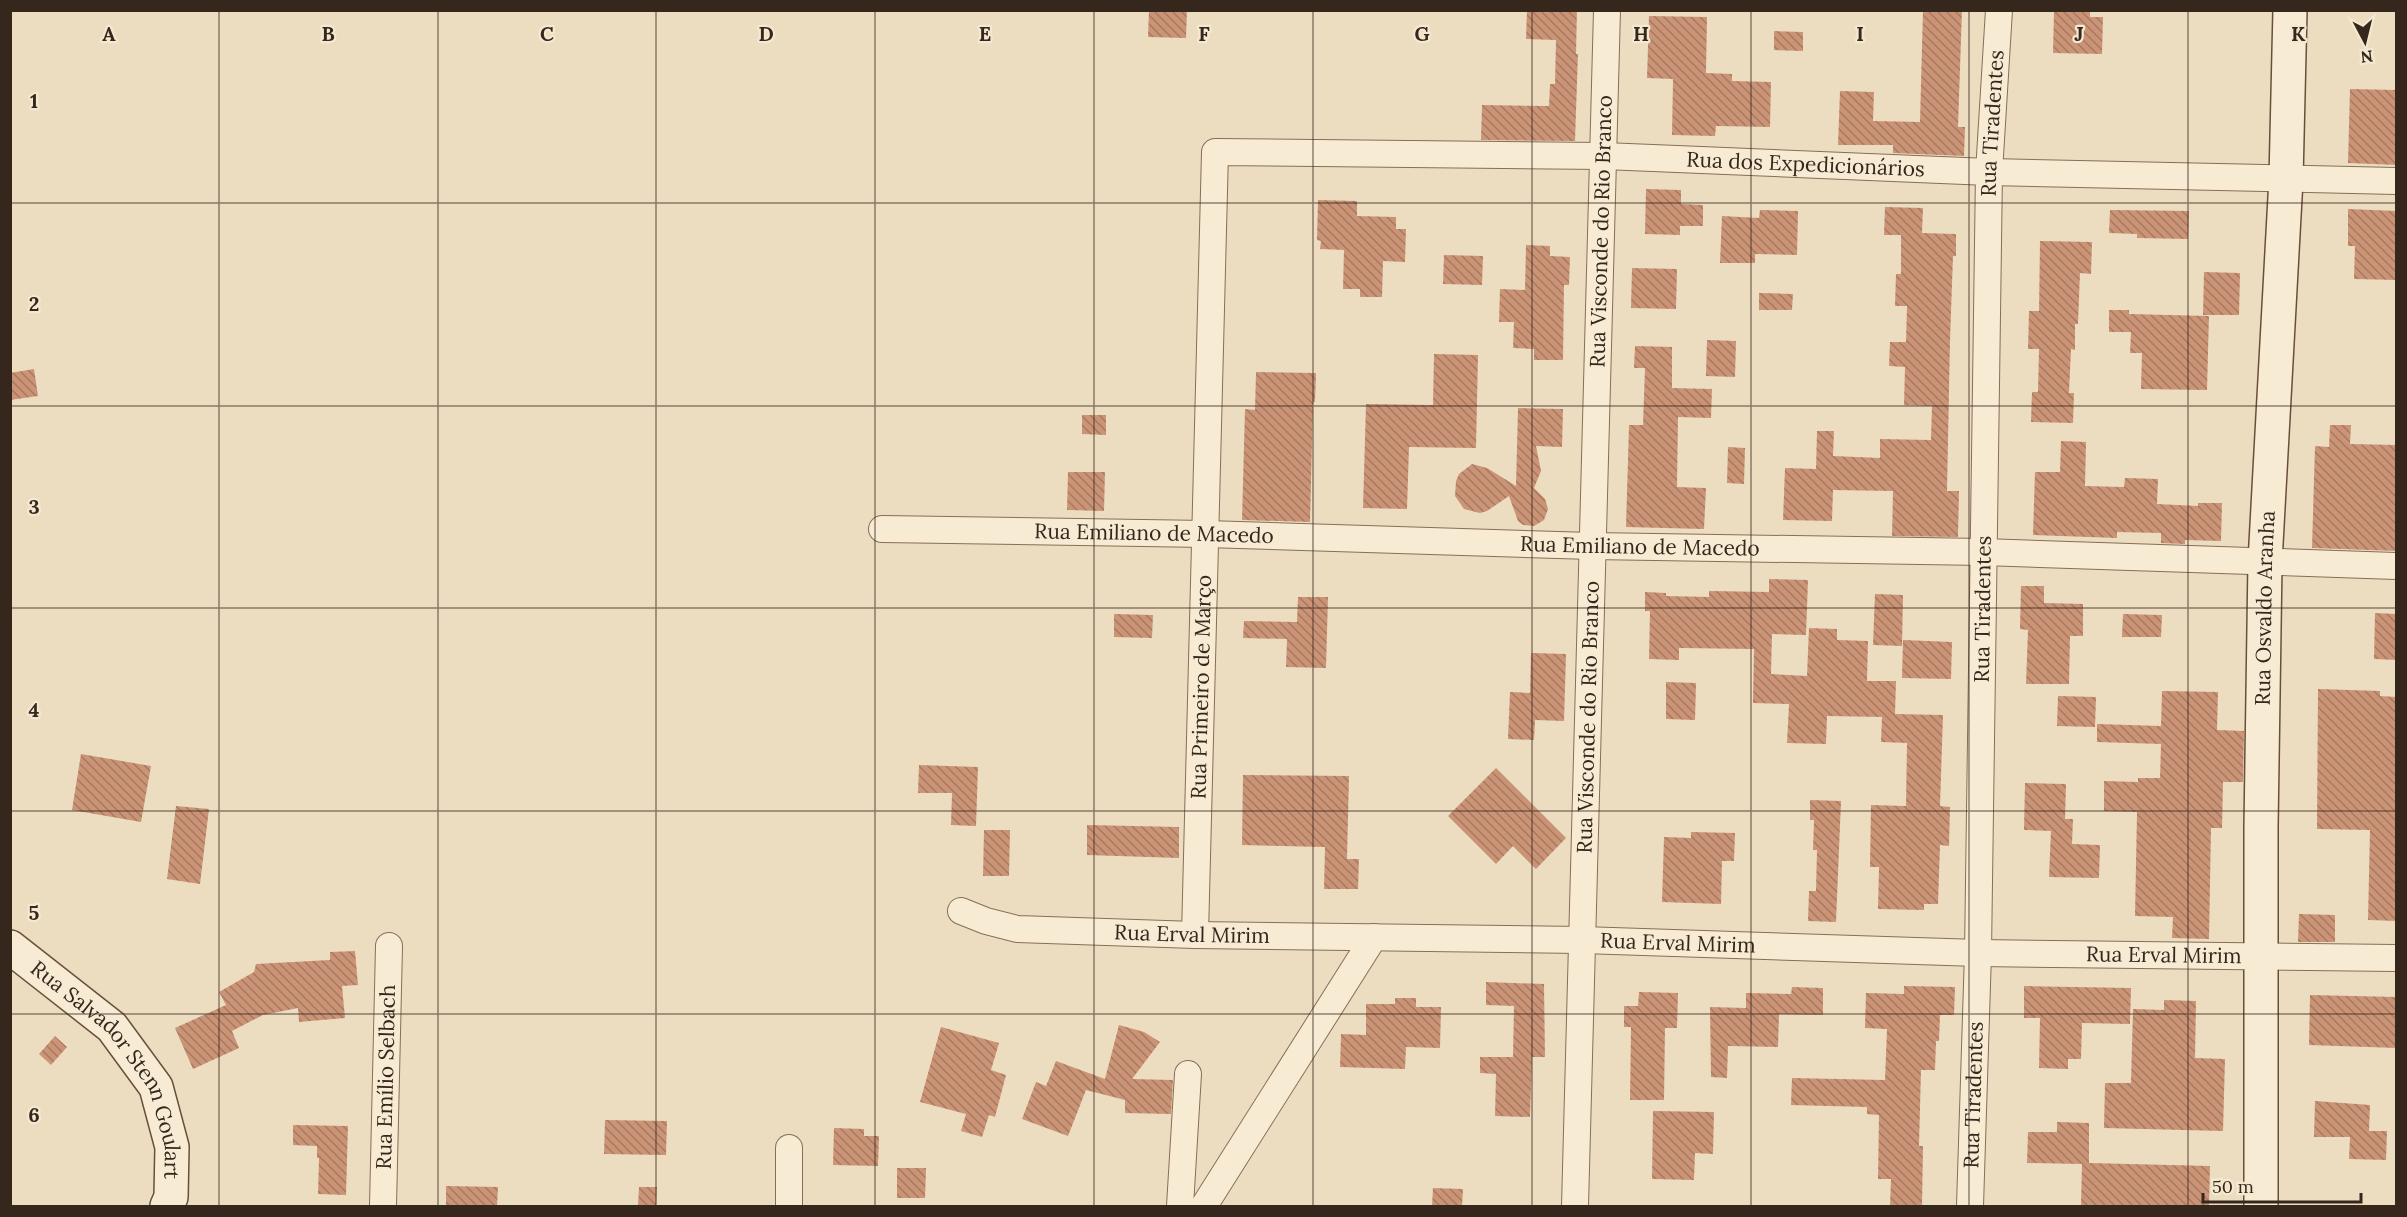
<svg xmlns="http://www.w3.org/2000/svg" width="2407" height="1217" viewBox="0 0 2407 1217" font-family="Lora,serif">
<style>
.building{fill:url(#building-back-hatch)}
.lines{fill:none;stroke-linecap:round;stroke-linejoin:round}
.minor-casing{stroke:#866e58;stroke-width:28}
.secondary-casing{stroke:#684f3c;stroke-width:36}
.minor{stroke:#f8ebd3;stroke-width:26}
.secondary{stroke:#f8ebd3;stroke-width:33}
.grid{fill:none;stroke:#36271d;stroke-width:1.5;stroke-opacity:0.55}
.labels{text-anchor:middle;stroke-width:4.5;stroke-linejoin:round;paint-order:stroke}
.street-label{font-size:21px;fill:#36271d;stroke:#f5e8d0}
.grid-label{font-size:20px;text-anchor:middle;font-weight:bold;fill:#36271d;stroke:#f5e8d0;stroke-width:4.5;stroke-linejoin:round;paint-order:stroke}
</style>
<defs>
<pattern id="building-back-hatch" width="6" height="6" patternUnits="userSpaceOnUse" patternTransform="scale(1.5)"><rect width="6" height="6" fill="#cc9476"/><path d="M-1 5l2 2M0 0l6 6M5-1l2 2" fill="none" stroke="#a67960"/></pattern>
</defs>
<rect width="100%" height="100%" fill="#edddc0"/>
<g class="building">
<path d="M1149 10H1187L1186 38 1148 37Z"/>
<path d="M1527 10H1577L1576 54H1578L1575 141 1481 140 1482 105 1549 106 1550 84H1555L1556 40 1526 39Z"/>
<path d="M1923 10H1962L1958 127H1965L1964 156 1893 153V145H1838L1840 91 1874 92 1873 121 1920 122Z"/>
<path d="M2054 10H2090V17H2103L2102 54 2053 53Z"/>
<path d="M1649 16 1707 17 1706 73 1732 74V81L1771 82 1770 127 1716 126 1715 136 1672 135 1673 79 1647 78Z"/>
<path d="M1774 31 1803 32V51L1774 50Z"/>
<path d="M2350 89 2397 90V165L2348 163Z"/>
<path d="M1646 189 1681 190V204L1703 205V226H1680V235L1645 234Z"/>
<path d="M1318 200 1357 201V216L1396 217V229H1406L1405 262 1383 261 1382 297H1360V289H1343L1344 250 1320 249 1321 241 1317 240Z"/>
<path d="M1885 207 1923 208 1922 233 1956 234V256H1953L1950 340 1947 491H1959L1958 537 1892 536 1893 491 1833 490 1832 521 1783 520 1785 468 1816 469 1817 431H1834L1833 456 1880 458V439L1931 440 1932 406 1904 405 1905 367 1889 366 1890 342H1906L1907 306H1895L1896 274H1901V235H1884Z"/>
<path d="M2348 209 2397 211V280L2354 279 2355 246H2348Z"/>
<path d="M1760 210 1798 211 1797 255 1755 254V263H1720L1722 216 1759 218Z"/>
<path d="M2110 210 2189 211 2188 239 2137 238V234L2109 233Z"/>
<path d="M2040 241 2092 242 2091 274 2080 273 2078 324H2075V350L2071 349 2069 393H2074L2073 423 2031 422 2032 392H2038L2039 349H2028L2029 311H2039Z"/>
<path d="M1526 245 1550 246V256L1570 257 1569 285H1564L1563 360H1534V349L1513 348 1514 322H1499L1500 289 1525 290Z"/>
<path d="M1444 255 1483 256 1482 285 1443 284Z"/>
<path d="M1632 268 1677 269 1676 309 1631 308Z"/>
<path d="M2204 272 2240 273 2239 315H2203Z"/>
<path d="M1759 293 1793 294 1792 310H1759Z"/>
<path d="M2109 310H2129V314L2209 316 2207 390 2141 389 2142 353H2130L2131 332H2109Z"/>
<path d="M1707 340 1736 341 1735 377 1706 376Z"/>
<path d="M1635 346 1672 347V388L1712 389 1711 418 1678 417 1677 487 1706 488 1704 529 1626 527 1629 425H1643L1645 368H1634Z"/>
<path d="M1434 354 1478 355 1476 448 1409 447 1407 509 1363 508 1366 404 1433 405Z"/>
<path d="M34 369 38 396 10 400V373Z"/>
<path d="M1256 372 1316 373 1315 402H1313L1310 522 1242 520 1245 409 1255 410Z"/>
<path d="M1518 408 1563 409 1562 447 1536 446 1541 471 1534 488 1545 499 1548 509 1544 520 1534 526 1523 525 1518 521 1509 496 1487 511 1480 513 1464 509 1455 496 1456 481 1459 474 1472 464 1487 468 1516 486Z"/>
<path d="M1082 415H1106V435L1082 434Z"/>
<path d="M2330 425H2351L2350 444 2397 445V551L2312 548 2315 446 2329 447Z"/>
<path d="M2061 441 2086 442 2085 486 2124 487 2125 478 2158 479 2157 504 2198 506V503H2222L2221 541 2185 540V544L2161 543V533L2117 532V538L2033 535 2035 472H2060Z"/>
<path d="M1728 447 1745 448 1744 484 1727 483Z"/>
<path d="M1068 472H1105L1104 511 1067 510Z"/>
<path d="M1769 579 1808 580 1806 635 1772 634 1771 674 1807 676 1809 628 1837 629V640L1868 641 1867 681H1896L1895 714 1943 715 1940 806 1950 807 1949 846 1940 845 1938 904H1924V910L1878 909 1879 867H1870L1871 805 1906 806 1907 743 1881 742 1882 717 1827 716 1826 744 1787 743 1789 704 1753 703 1754 649 1679 648V660L1649 659 1650 611H1645V592L1666 593V596L1709 597V591L1769 592Z"/>
<path d="M2021 586H2044V603L2083 604V636H2070L2069 684H2026L2028 630 2020 629Z"/>
<path d="M1875 594 1903 595 1902 646 1873 645Z"/>
<path d="M1298 597H1328L1326 668 1286 667 1287 639 1243 638 1244 621 1297 622Z"/>
<path d="M2375 613 2397 614V660L2374 659Z"/>
<path d="M1114 614 1153 615 1152 638 1114 637Z"/>
<path d="M2123 614 2162 615 2161 637H2122Z"/>
<path d="M1903 640 1952 642 1951 679 1902 678Z"/>
<path d="M1531 653 1566 654 1564 721 1535 720 1534 740 1508 739 1510 692 1530 693Z"/>
<path d="M1666 682 1696 683 1695 720 1666 719Z"/>
<path d="M2318 689 2380 691V696L2397 697V921L2368 920 2370 830 2317 829Z"/>
<path d="M2162 691 2218 692 2217 730 2244 731 2243 782H2223L2222 828H2211L2209 939 2172 938 2173 917 2135 916 2137 812 2104 811V781L2138 782V778H2160L2161 744 2097 742V724L2161 726Z"/>
<path d="M2058 696 2096 697 2095 727 2057 726Z"/>
<path d="M81 754 151 766 141 822 72 810Z"/>
<path d="M919 765 978 767 976 826 951 825 952 793H918Z"/>
<path d="M1496 768 1566 838 1536 869 1513 846 1496 864 1448 816Z"/>
<path d="M1243 775 1349 776 1347 859H1359L1358 889H1324L1325 847 1242 845Z"/>
<path d="M2025 783 2066 784 2065 819H2073L2072 844 2100 845 2099 878 2049 877 2051 831 2024 830Z"/>
<path d="M1810 800 1841 801 1836 922 1808 921 1809 891H1816L1817 850H1813L1814 820H1810Z"/>
<path d="M176 806 209 809 200 884 167 879Z"/>
<path d="M1087 825 1179 827V858L1087 855Z"/>
<path d="M984 830H1010L1009 876H983Z"/>
<path d="M1691 832 1735 833 1734 861H1722L1721 904 1662 902 1664 837 1691 838Z"/>
<path d="M2299 914 2335 915V942H2298Z"/>
<path d="M355 951 358 985 342 986 345 1018 299 1022 298 1008 263 1015 232 1031 239 1048 193 1069 175 1028 226 1005 219 992 254 972 256 964 330 960V952Z"/>
<path d="M1486 982 1544 984 1545 1057H1532L1530 1117 1495 1116 1496 1074 1480 1073V1057H1513L1514 1006 1486 1005Z"/>
<path d="M1904 986 1955 987 1954 1015H1940L1939 1041H1936L1935 1070H1921L1919 1146H1923L1922 1206H1890L1891 1179H1878L1879 1115 1867 1114V1107L1791 1105 1792 1078 1885 1080 1887 1029 1865 1028 1866 993 1904 994Z"/>
<path d="M2024 986 2131 988 2130 1024 2082 1023 2081 1059H2068V1069L2039 1068 2040 1018H2024Z"/>
<path d="M1792 987 1823 988V1015L1779 1014 1778 1047 1728 1046 1727 1078 1711 1077 1710 1007 1746 1008V993L1791 994Z"/>
<path d="M1639 992 1678 993 1677 1028H1665L1664 1100H1630L1631 1027H1624V1006H1638Z"/>
<path d="M2310 995 2397 997V1048L2309 1045Z"/>
<path d="M1395 998H1416V1007H1441L1440 1048 1406 1047 1405 1069 1340 1067 1341 1034 1366 1035V1004H1395Z"/>
<path d="M2164 1000 2196 1001 2195 1058 2225 1059 2223 1131 2104 1128 2105 1083H2131L2133 1009 2164 1010Z"/>
<path d="M1119 1025 1144 1032 1160 1042 1132 1079 1173 1080 1171 1114 1125 1113V1100L1086 1090 1068 1136 1022 1119 1036 1082 1046 1086 1056 1061 1105 1079Z"/>
<path d="M941 1027 999 1043 991 1070 1006 1075 995 1117 989 1115 982 1137 961 1131 966 1114 920 1102Z"/>
<path d="M55 1036 67 1047 51 1065 39 1054Z"/>
<path d="M2315 1101 2370 1105 2369 1131H2387L2386 1160 2349 1159 2350 1137H2314Z"/>
<path d="M1653 1111 1714 1112 1713 1154 1695 1153 1694 1180 1652 1179Z"/>
<path d="M605 1120 667 1121 666 1155 604 1154Z"/>
<path d="M2057 1122 2089 1123V1163L2210 1166 2209 1206H2081L2082 1164 2027 1163 2028 1132H2057Z"/>
<path d="M293 1125 348 1126 346 1195 318 1194 319 1158H317V1146L293 1145Z"/>
<path d="M834 1128 864 1129V1136H879L878 1166 833 1165Z"/>
<path d="M897 1168H926L925 1198H897Z"/>
<path d="M446 1186 498 1187 497 1206H446Z"/>
<path d="M639 1187H657L656 1206H638Z"/>
<path d="M1433 1188 1463 1189 1462 1206H1432Z"/>
</g>
<g class="lines">
<g class="minor-casing">
<g id="minor">
<path id="s1" d="M882 529 1206 534 1592 546 1983 552 2396 566"/>
<path id="s2" d="M961 911 986 921 1017 929 1195 935 1582 940 1978 953 2396 958"/>
<path id="s3" d="M1195 935 1215 152 1604 156 1989 172 2396 181"/>
<path d="M789 1148V1206"/>
<path id="s4" d="M383 1206 389 946"/>
<path d="M1180 1206 1188 1074"/>
<path d="M1204 1206 1374 937"/>
<path id="s5" d="M1575 1206 1607 10"/>
<path id="s6" d="M1970 1206 1978 953 1989 172 1999 10"/>
</g>
</g>
<g class="secondary-casing">
<g id="secondary">
<path id="s7" d="M10 947 112 1027 156 1087 172 1147 171 1197 167 1206"/>
<path id="s8" d="M2261 1206V827L2265 562 2286 179 2290 10"/>
</g>
</g>
<use href="#minor" class="minor"/>
<use href="#secondary" class="secondary"/>
</g>
<path class="grid" d="M219 10V1206M438 10V1206M656 10V1206M875 10V1206M1094 10V1206M1313 10V1206M1532 10V1206M1751 10V1206M1969 10V1206M2188 10V1206M10 203H2396M10 406H2396M10 608H2396M10 811H2396M10 1014H2396"/>
<g class="labels">
<g class="street-label">
<text dy="7" stroke="none"><textPath href="#s6" startOffset="1083">Rua Tiradentes</textPath></text>
<text dy="7" stroke="none"><textPath href="#s3" startOffset="1374">Rua dos Expedicionários</textPath></text>
<text dy="7" stroke="none"><textPath href="#s5" startOffset="975">Rua Visconde do Rio Branco</textPath></text>
<text dy="7" stroke="none"><textPath href="#s1" startOffset="272">Rua Emiliano de Macedo</textPath></text>
<text dy="7" stroke="none"><textPath href="#s1" startOffset="758">Rua Emiliano de Macedo</textPath></text>
<text dy="7" stroke="none"><textPath href="#s6" startOffset="597">Rua Tiradentes</textPath></text>
<text dy="7" stroke="none"><textPath href="#s8" startOffset="598">Rua Osvaldo Aranha</textPath></text>
<text dy="7" stroke="none"><textPath href="#s3" startOffset="248">Rua Primeiro de Março</textPath></text>
<text dy="7" stroke="none"><textPath href="#s5" startOffset="489">Rua Visconde do Rio Branco</textPath></text>
<text dy="7" stroke="none"><textPath href="#s2" startOffset="234">Rua Erval Mirim</textPath></text>
<text dy="7" stroke="none"><textPath href="#s2" startOffset="720">Rua Erval Mirim</textPath></text>
<text dy="7" stroke="none"><textPath href="#s2" startOffset="1206">Rua Erval Mirim</textPath></text>
<text dy="7" stroke="none"><textPath href="#s7" startOffset="164">Rua Salvador Stenn Goulart</textPath></text>
<text dy="7" stroke="none"><textPath href="#s4" startOffset="129">Rua Emílio Selbach</textPath></text>
<text dy="7" stroke="none"><textPath href="#s6" startOffset="111">Rua Tiradentes</textPath></text>
</g>
</g>
<g class="grid-label">
<text x="109" y="41">A</text>
<text x="328" y="41">B</text>
<text x="547" y="41">C</text>
<text x="766" y="41">D</text>
<text x="985" y="41">E</text>
<text x="1204" y="41">F</text>
<text x="1422" y="41">G</text>
<text x="1641" y="41">H</text>
<text x="1860" y="41">I</text>
<text x="2079" y="41">J</text>
<text x="2298" y="41">K</text>
<text x="34" y="108">1</text>
<text x="34" y="311">2</text>
<text x="34" y="514">3</text>
<text x="34" y="717">4</text>
<text x="34" y="920">5</text>
<text x="34" y="1122">6</text>
</g>
<rect width="2407" height="1217" fill="none" stroke="#36271d" stroke-width="24"/>
<g transform="translate(2365 42) rotate(173)" stroke="#f5e8d0" stroke-width="4.5" paint-order="stroke">
<path d="M0-4.5L10 22L0 15L-10 22Z" fill="#36271d"/>
<text y="-9" font-size="16" font-weight="bold" text-anchor="middle" fill="#36271d">N</text>
</g>
<path d="M2203 1193v9h158v-9" fill="none" stroke="#36271d" stroke-width="3"/>
<text x="2212" y="1193" font-size="18" fill="#36271d" stroke="#f5e8d0" stroke-width="4.5" paint-order="stroke">50 m</text>
</svg>
